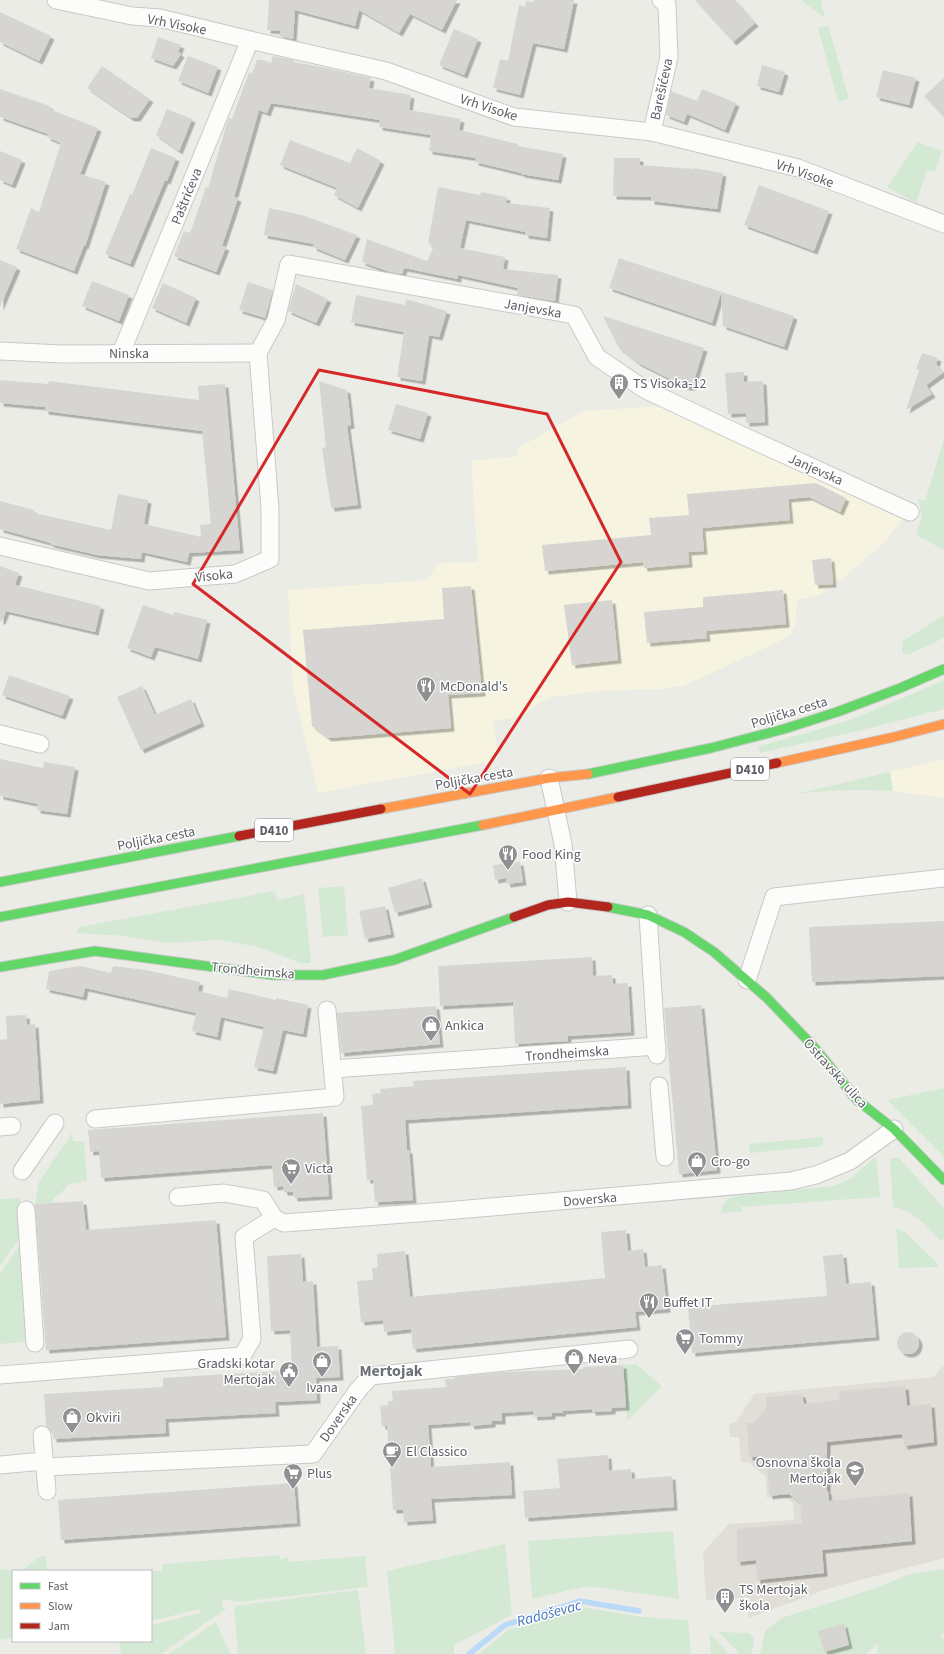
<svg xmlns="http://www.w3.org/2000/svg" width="944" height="1654" viewBox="0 0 944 1654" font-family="'Source Sans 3',sans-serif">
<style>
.commercial{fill:#f6f3e0}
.education{fill:#e0ded6}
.green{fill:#d4e9d3}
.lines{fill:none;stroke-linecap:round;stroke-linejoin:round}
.stream{stroke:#badaf7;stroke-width:5.5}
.building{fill:#d6d5d2;filter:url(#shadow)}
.street-casing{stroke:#c8c9c7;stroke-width:19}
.fast-casing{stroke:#c9c9c8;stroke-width:11}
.slow-casing{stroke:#c9c9c8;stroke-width:11}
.jam-casing{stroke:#c9c9c8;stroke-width:11}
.street{stroke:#fcfcfb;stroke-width:17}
.fast{stroke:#63d668;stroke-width:9}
.slow{stroke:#ff974d;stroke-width:9}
.jam{stroke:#b3261e;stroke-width:9}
.marked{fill:none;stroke:#d62828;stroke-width:3;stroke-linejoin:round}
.labels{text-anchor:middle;stroke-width:3;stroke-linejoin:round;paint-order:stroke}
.shield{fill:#fff;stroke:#8d8f93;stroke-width:1}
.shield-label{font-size:13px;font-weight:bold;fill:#5c5f65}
.street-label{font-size:14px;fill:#5c5f65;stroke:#fff}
.poi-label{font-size:14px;fill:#5c5f65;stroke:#fff;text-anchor:start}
.water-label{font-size:15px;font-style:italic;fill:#4376ba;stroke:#fff}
.quarter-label{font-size:16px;font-weight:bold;fill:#6d7177;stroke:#fff}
</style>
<defs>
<filter id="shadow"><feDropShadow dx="3.5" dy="3.5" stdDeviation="0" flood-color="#0004"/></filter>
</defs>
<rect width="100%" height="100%" fill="#ecece7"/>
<g class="commercial">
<path d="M661 406 903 517 898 526 881 545 849 573 820 595 797 600 795 627 789 635 774 644 683 686 661 689 598 691 552 697 537 704 523 716 493 721 498 758 493 761 318 793 293 688 288 590 428 580 437 563 478 562 471 461 516 456 518 448 584 411Z"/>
<path d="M944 759V798L893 791 890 772Z"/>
</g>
<path class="education" d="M944 1366V1558L830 1588 748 1618 750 1598 706 1600 703 1552 729 1524 794 1520 793 1503 785 1497 767 1498 766 1477 748 1462H741L739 1437H730L729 1424 736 1422 754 1394 934 1377 942 1367Z"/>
<g class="green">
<path d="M801 0H821L825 18Z"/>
<path d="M828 25 849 99 838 102 818 28Z"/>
<path d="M918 142 942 151 935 171 927 170 916 203 887 187Z"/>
<path d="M944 439V550L916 535 922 516 918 499 925 501Z"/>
<path d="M944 615V638L907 655 902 653 903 641Z"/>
<path d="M944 680V709L854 732 760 753 758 747 847 721 910 695Z"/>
<path d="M890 772 893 791C860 789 828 790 795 794Z"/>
<path d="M344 886 348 935 323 937 318 888Z"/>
<path d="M275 891 277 900 304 894 311 963H302L292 960 259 947 219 940 168 943 124 936 76 933 79 927Z"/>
<path d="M944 1088V1157L887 1100Z"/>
<path d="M72 1133 73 1141H84L87 1181 69 1184 60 1194 54 1198 52 1203 35 1204 39 1182Z"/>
<path d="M823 1137V1146L750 1153 749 1144Z"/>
<path d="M876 1156 880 1197 741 1207 742 1211 722 1213V1205L730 1198 746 1195 834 1186 850 1179Z"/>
<path d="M898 1157 944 1208V1238L941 1241C928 1228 913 1210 893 1207L890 1159Z"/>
<path d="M20 1198 19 1239 0 1266V1199Z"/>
<path d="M896 1228 906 1233 937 1263 938 1267 899 1268Z"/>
<path d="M26 1244 33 1341 0 1344V1273L19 1246Z"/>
<path d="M636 1364 662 1386 627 1421 623 1365Z"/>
<path d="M673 1531 679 1599 587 1586 532 1599 528 1541Z"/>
<path d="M505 1544 512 1615 454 1645V1654H395L387 1571Z"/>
<path d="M46 1555 47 1571H22L37 1558Z"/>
<path d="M280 1555V1559L288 1557V1562L365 1556 368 1587 240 1602 222 1599 223 1608H227L161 1654H121L119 1641H151V1625L200 1613 199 1609 151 1621V1571H163L162 1564Z"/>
<path d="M0 1569 14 1571 13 1638 0 1640Z"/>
<path d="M944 1569V1632L941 1636 944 1640V1654H877L879 1643 865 1654H760L765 1631 781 1618 870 1590 908 1575Z"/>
<path d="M358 1590 366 1654H238L234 1606Z"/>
<path d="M582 1607 641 1617 688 1620 691 1654H479L508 1630Z"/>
<path d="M216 1622 230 1654H169Z"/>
<path d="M719 1632 749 1633 754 1639 752 1654H738L736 1650Z"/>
<path d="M709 1633 728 1653 729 1654H711Z"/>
</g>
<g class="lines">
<path class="stream" d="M469 1654 505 1625 580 1601 639 1611"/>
</g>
<g class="building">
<path d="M269 0H457L442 30 410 14 399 33 359 10 355 26 295 10 293 39 279 36 281 31 267 30Z"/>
<path d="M534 0H574L564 49 533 43 520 95 493 88 500 59 508 61 519 5 525 7 526 1 533 2Z"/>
<path d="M695 0H735L755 23 733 42Z"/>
<path d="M0 12 51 36 39 61 0 42Z"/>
<path d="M454 29 478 39 464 75 439 65Z"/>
<path d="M158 37 181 45 178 52 181 54 173 66 151 58Z"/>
<path d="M188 56 218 67 208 93 178 81Z"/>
<path d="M273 56 294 60V62L322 67 371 78 369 88 411 95 409 110 461 119 459 130 518 144V146L563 154 558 180 521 174V173L475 162 476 158 429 151 431 135 379 127 380 120 271 103 267 113 259 110 234 197 238 198 222 246 226 247 216 272 174 256 184 231 190 233 206 187 208 188 227 123 229 118 232 119 249 72 252 74 257 60H263L271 63Z"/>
<path d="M762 65 785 72 779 92 757 86Z"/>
<path d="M102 66 150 99 137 118H131L87 88Z"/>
<path d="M883 70 916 78 909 105 876 97Z"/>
<path d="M944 78V117L924 96Z"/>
<path d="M0 89 50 106 49 109 98 128 80 174 106 182 85 246 84 245 74 271 16 249 31 208 39 212 61 143 47 137 48 134 0 117Z"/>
<path d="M702 89 736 103 725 130 687 114 684 122 666 115 671 91 697 101Z"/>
<path d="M167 109 192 119 179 151 156 135Z"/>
<path d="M290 140 350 163 357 148 381 161 358 208 334 195 337 188 280 165Z"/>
<path d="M151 148 176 158 167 181 165 180 130 264 105 254 130 194 132 195Z"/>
<path d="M0 151 22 160 12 185 0 180Z"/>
<path d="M614 158H640V165L694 169V168L723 173 717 209 651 201V197L613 196Z"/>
<path d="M759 185 829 211 814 251 744 225Z"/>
<path d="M438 187 480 195 481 192 507 197 506 203 550 208 547 238 525 235V232L466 220 460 248 505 257 503 269 558 275 555 301 517 295 518 288 458 275V279L404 268 402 274 390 272 362 262 367 239 427 261 434 246 428 243Z"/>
<path d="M269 208 302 215 357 235 345 260 313 247 314 244 264 235Z"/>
<path d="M619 258 794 316 784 347 723 326 721 292 712 323 609 288Z"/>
<path d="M0 260 17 267 0 307Z"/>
<path d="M92 281 129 295 119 321 82 306Z"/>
<path d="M248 282 273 290 265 318 239 310Z"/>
<path d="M163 283 196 298 186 323 152 308Z"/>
<path d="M296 284 328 299 316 323 288 311Z"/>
<path d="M356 295 405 305 406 299 447 311 439 337 429 335 422 381 397 377 404 332 351 322Z"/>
<path d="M603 316 704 348 692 387H686L638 363 619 348Z"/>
<path d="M922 353 938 358 936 364 944 372 926 385 932 394 906 410 919 370 916 369Z"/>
<path d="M744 372V382L763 381 765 422 746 423V413L728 414 725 373Z"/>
<path d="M0 380 48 384 49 381 199 400 198 386 225 384 240 550 189 553 187 562 142 552 141 559 97 555 50 544 51 543 0 529V501L34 510V513L111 530 118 494 148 500 144 524 201 537 200 525 211 524 202 431 45 411V407L0 403Z"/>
<path d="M319 381 347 390 351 425 347 426 358 505 331 508 322 448 326 447Z"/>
<path d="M396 404 428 413 420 439 388 430Z"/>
<path d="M816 483 846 498 840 512 809 497 788 499 790 520 702 528 704 551 688 552 689 564 644 568 643 562 545 571 542 545 651 535 649 518 689 515 687 494Z"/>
<path d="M831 558 833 584 815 585 812 560Z"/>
<path d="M0 566 19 573 15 585 101 606 95 632 6 611 2 621H0Z"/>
<path d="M471 586 482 693 448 695 451 728 328 738 312 726 303 630 444 619 442 588Z"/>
<path d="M783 590 786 624 706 631 707 638 647 643 644 612 703 607V597Z"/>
<path d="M612 600 618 660 572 665 564 605Z"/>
<path d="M143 605 173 615 174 612 207 620 198 659 155 647 151 657 127 648Z"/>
<path d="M9 675 70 696 62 716 2 695Z"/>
<path d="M142 686 155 715 191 699 201 723 141 750 117 697Z"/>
<path d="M0 759 43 768 44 762 75 767 67 814 37 810 38 804 0 796Z"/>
<path d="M520 862 523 882 507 884 506 878 495 880 493 865Z"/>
<path d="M422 878 429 904 395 913 388 888Z"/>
<path d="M385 906 391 934 365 939 359 911Z"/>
<path d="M944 921V976L812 982 809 927Z"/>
<path d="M592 957 593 976 612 975 613 984 628 983 631 1032 568 1036V1041L515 1044 513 1002 440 1006 438 966Z"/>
<path d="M80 966 111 973 113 966 146 970 200 982 198 991 227 998 229 989 276 1000V998L308 1005 303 1034 283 1030 273 1071 254 1067 264 1027 221 1017 217 1037 192 1031 196 1013 85 988 83 997 46 989 49 971Z"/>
<path d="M701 1005 717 1170 679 1174 664 1008Z"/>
<path d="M436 1006 440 1044 341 1053 337 1013Z"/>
<path d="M26 1015 27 1025 35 1024 40 1100 0 1104V1040L7 1039 6 1016Z"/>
<path d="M626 1067 628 1105 405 1120 407 1150H409L413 1200 375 1202 373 1180H367L361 1106 373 1105 372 1094 381 1093 380 1089 414 1086 413 1081Z"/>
<path d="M323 1113 329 1196 294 1198 293 1192H284L283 1186 274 1187 272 1165 101 1178 99 1151 90 1152 88 1130Z"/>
<path d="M83 1201 86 1230 216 1220 226 1337 46 1350 35 1204Z"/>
<path d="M626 1230 628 1251 643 1249 645 1267 662 1265 667 1309 635 1312 637 1327 413 1349 411 1329 384 1332 383 1320 361 1322 357 1281 373 1280 372 1268 378 1267 377 1254 405 1251 410 1297 605 1278 601 1232Z"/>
<path d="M301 1254 303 1282 313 1281 317 1347 338 1346 340 1377 316 1378 317 1400 275 1402 276 1413 165 1419 166 1433 53 1439V1433L46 1426 44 1394 163 1387V1378L292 1370 290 1330 271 1331 267 1256Z"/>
<path d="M843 1254 846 1284 871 1282 876 1337 692 1353 688 1307 827 1296 823 1256Z"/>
<circle cx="908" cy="1343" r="11"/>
<path d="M623 1365 626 1407 612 1408V1411L592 1412V1409L562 1411 563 1413H552V1416L534 1417 533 1411 502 1413V1421H492V1424L471 1426 470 1422 428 1425 431 1467 510 1462 512 1495 431 1499 433 1520 404 1522 403 1510H393L387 1426H382L380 1406 388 1405V1401H393L392 1391 446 1387 445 1379H454V1377L504 1372 583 1369V1367Z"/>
<path d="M905 1386 907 1406 931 1404 934 1442 904 1446 902 1434 827 1442V1491H828L829 1501 909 1493 912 1541 822 1550 824 1573 757 1580 756 1560 737 1562V1529L802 1523 800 1503 789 1494 769 1496 768 1469 757 1457H749L747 1423H754L766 1408V1397L802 1394 804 1404 840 1400 839 1391Z"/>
<path d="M608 1455 609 1471 631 1469 632 1479 672 1476 674 1507 525 1518 523 1491 560 1488 557 1459Z"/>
<path d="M294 1483 297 1523 61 1540 58 1500Z"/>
<path d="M844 1624 849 1645 824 1652 818 1631Z"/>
</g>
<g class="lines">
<g class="street-casing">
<g id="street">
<path d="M56 0 132 16 160 18 250 40 386 71 514 117 652 132 798 168 944 224"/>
<path d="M652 132 669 57 667 5 661 0"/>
<path d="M0 351 62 354 258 353"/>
<path d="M121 353 250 40"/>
<path d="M258 353 276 320 289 264 574 315 597 357 644 389 737 433 910 512"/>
<path d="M0 546 149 581 235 574 270 559V509L258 353"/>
<path d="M0 734 40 744"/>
<path d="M549 778 563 844 568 902"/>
<path d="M648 915 657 1055"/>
<path d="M747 980 774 897 944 878"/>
<path d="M333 1069 657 1046"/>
<path d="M659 1086 665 1157"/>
<path d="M95 1119 335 1097 327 1010"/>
<path d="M0 1127 12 1126"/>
<path d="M22 1171 55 1123"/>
<path d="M178 1197 224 1193 263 1200 274 1218 284 1223 445 1211 791 1181 816 1175 850 1161 894 1129"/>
<path d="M26 1210 35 1343"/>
<path d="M0 1375 242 1356 252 1339 244 1237 274 1218"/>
<path d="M42 1435 47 1491"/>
<path d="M0 1465 44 1461"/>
<path d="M45 1467 313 1454 358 1390 371 1376 629 1349"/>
</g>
</g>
<g class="fast-casing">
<g id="fast">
<path d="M588 774 711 748 784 729 837 712 898 689 944 669"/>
<path d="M0 882 239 836"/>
<path d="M608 907 648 915 684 932 714 952 766 997 814 1047 857 1100 894 1129 944 1180"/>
<path d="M0 917 483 825"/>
<path d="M0 967 95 951 273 975H323L394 960 514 917"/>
</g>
</g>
<g class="slow-casing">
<g id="slow">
<path d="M777 763 894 737 944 724"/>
<path d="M381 809 549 778 588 774"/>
<path d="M483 825 618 797"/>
</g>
</g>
<g class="jam-casing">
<g id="jam">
<path d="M618 797 777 763"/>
<path d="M239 836 381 809"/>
<path d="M514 917 548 905 568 902 608 907"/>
</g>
</g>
<use href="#street" class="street"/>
<use href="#fast" class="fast"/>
<use href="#slow" class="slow"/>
<use href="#jam" class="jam"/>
</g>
<path class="marked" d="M319 370 547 414 621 562 470 794 193 584Z"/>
<defs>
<g id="building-pin" transform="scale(1)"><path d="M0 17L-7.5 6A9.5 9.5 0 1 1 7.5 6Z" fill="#8e9092" stroke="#fff"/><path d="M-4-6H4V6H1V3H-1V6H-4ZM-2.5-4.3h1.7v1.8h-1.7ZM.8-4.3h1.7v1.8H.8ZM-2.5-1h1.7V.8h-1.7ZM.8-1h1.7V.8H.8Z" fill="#fff"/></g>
<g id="restaurant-pin" transform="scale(1)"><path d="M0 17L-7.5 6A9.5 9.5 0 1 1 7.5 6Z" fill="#8e9092" stroke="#fff"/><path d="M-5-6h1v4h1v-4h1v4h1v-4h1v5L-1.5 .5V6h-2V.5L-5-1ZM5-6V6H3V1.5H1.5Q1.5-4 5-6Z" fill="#fff"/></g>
<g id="shop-pin" transform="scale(1)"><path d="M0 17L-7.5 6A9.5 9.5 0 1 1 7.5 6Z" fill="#8e9092" stroke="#fff"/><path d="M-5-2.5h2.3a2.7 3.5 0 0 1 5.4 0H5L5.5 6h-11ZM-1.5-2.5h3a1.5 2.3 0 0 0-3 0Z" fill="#fff"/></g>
<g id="supermarket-pin" transform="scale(1)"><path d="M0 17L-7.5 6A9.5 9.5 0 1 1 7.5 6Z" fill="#8e9092" stroke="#fff"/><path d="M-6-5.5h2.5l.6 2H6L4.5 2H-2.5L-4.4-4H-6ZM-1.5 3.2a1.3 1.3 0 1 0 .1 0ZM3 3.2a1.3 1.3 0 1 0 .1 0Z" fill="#fff"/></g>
<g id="civic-pin" transform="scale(1)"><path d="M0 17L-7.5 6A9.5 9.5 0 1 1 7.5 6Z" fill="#8e9092" stroke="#fff"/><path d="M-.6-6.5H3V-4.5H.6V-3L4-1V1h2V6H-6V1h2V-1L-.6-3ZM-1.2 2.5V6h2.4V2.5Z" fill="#fff"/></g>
<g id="cafe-pin" transform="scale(1)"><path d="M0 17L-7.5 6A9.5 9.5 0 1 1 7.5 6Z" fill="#8e9092" stroke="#fff"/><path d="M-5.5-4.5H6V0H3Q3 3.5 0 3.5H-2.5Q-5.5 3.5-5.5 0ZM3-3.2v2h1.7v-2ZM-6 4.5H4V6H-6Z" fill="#fff"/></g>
<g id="school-pin" transform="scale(1)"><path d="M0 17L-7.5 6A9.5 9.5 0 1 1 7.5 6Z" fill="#8e9092" stroke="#fff"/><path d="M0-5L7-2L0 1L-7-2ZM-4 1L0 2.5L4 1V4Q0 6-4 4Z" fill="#fff"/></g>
</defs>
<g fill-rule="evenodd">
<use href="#building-pin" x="619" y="383"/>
<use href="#restaurant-pin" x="426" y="686"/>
<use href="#restaurant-pin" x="508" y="854"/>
<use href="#shop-pin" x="431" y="1025"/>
<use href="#shop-pin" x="697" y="1161"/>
<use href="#supermarket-pin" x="291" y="1168"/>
<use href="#restaurant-pin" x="649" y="1302"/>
<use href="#supermarket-pin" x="685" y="1338"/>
<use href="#shop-pin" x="574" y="1358"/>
<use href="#shop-pin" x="322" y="1361"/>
<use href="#civic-pin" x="289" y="1371"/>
<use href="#shop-pin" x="72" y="1417"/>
<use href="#cafe-pin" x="392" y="1451"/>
<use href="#school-pin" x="855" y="1470"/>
<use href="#supermarket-pin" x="293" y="1473"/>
<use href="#building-pin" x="725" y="1597"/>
</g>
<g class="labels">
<g class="shield">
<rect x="731" y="758" width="38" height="22" rx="3"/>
<rect x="255" y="819" width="38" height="22" rx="3"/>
</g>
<g class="shield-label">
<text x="750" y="774">D410</text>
<text x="274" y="835">D410</text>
</g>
<g class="street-label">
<text transform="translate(177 24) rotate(11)" y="5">Vrh Visoke</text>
<text transform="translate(661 89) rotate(-78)" y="5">Barešićeva</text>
<text transform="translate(489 107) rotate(18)" y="5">Vrh Visoke</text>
<text transform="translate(805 173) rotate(19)" y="5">Vrh Visoke</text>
<text transform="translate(186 196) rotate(-68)" y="5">Paštrićeva</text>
<text transform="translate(533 308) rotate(10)" y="5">Janjevska</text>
<text x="129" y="358">Ninska</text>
<text transform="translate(816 469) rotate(24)" y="5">Janjevska</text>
<text transform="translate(214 575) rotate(-6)" y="5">Visoka</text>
<text transform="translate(789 712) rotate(-17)" y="5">Poljička cesta</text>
<text transform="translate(474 778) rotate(-10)" y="5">Poljička cesta</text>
<text transform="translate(156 838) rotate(-11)" y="5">Poljička cesta</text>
<text transform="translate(253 970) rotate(5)" y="5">Trondheimska</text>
<text transform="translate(567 1053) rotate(-4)" y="5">Trondheimska</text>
<text transform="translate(836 1073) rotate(48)" y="5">Ostravska ulica</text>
<text transform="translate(590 1199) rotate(-5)" y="5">Doverska</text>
<text transform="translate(338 1418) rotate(-55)" y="5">Doverska</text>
</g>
<g class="poi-label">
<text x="633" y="388">TS Visoka-12</text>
<text x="440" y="691">McDonald's</text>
<text x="522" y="859">Food King</text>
<text x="445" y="1030">Ankica</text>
<text x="711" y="1166">Cro-go</text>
<text x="305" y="1173">Victa</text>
<text x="663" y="1307">Buffet IT</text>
<text x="699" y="1343">Tommy</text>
<text x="588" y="1363">Neva</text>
<text x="275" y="1368" text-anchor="end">Gradski kotar<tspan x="275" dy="16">Mertojak</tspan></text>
<text x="322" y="1392" text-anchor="middle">Ivana</text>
<text x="86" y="1422">Okviri</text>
<text x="406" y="1456">El Classico</text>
<text x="841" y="1467" text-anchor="end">Osnovna škola<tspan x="841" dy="16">Mertojak</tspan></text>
<text x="307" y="1478">Plus</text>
<text x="739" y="1594">TS Mertojak<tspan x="739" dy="16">škola</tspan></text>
</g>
<g class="water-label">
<text transform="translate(549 1613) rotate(-15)" y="5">Radoševac</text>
</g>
<g class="quarter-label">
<text x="391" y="1376">Mertojak</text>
</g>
</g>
<rect x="12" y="1570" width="140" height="72" fill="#ffffff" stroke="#bebfc1"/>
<rect x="20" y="1583" width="20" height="6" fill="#63d668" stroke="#bebfc1"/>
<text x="48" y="1590" font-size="12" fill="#5c5f65">Fast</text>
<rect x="20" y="1603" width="20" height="6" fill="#ff974d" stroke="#bebfc1"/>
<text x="48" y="1610" font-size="12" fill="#5c5f65">Slow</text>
<rect x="20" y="1623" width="20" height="6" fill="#b3261e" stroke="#bebfc1"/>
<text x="48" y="1630" font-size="12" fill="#5c5f65">Jam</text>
</svg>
